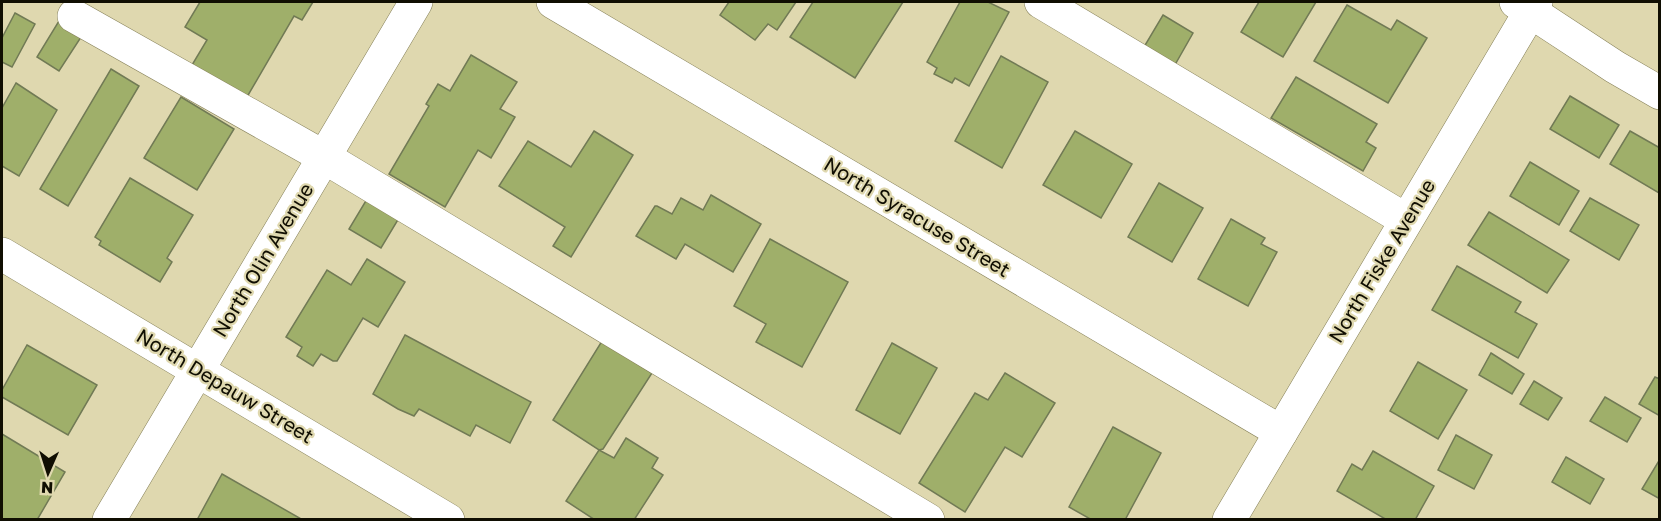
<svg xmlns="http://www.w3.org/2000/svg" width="1661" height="521" viewBox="0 0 1661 521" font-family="'Golos Text',sans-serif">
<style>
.building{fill:#9faf6a;stroke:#717a55;stroke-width:1.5}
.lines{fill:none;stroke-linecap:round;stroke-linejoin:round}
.minor-casing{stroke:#868059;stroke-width:34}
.minor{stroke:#fff;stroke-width:33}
.labels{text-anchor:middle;stroke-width:4.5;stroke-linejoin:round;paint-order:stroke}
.street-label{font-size:20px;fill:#100e02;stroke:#dfd8af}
</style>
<rect width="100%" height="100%" fill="#dfd8af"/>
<g class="building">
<path d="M200 2H313L302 20 294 16 247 97 192 65 207 40 185 27Z"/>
<path d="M729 2H796L777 30 768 24 755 40 720 15Z"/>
<path d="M813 2H903L855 78 790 37Z"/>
<path d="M960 2H988L1009 12 969 86 955 78 952 83 934 74 937 68 927 62Z"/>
<path d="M1259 2H1316L1283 57 1241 32Z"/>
<path d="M1347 5 1391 30 1397 20 1427 38 1388 103 1314 61Z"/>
<path d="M15 13 35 24 12 67 2 62V38Z"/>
<path d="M1163 15 1193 33 1172 70 1141 52Z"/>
<path d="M62 16 85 31 59 71 37 57Z"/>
<path d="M471 55 517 82 500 109 515 117 491 158 478 150 445 207 389 174 429 106 426 104 438 84 450 91Z"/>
<path d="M1001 56 1048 82 1002 168 955 141Z"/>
<path d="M111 69 139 86 68 206 40 189Z"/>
<path d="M1296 77 1377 124 1366 142 1376 148 1363 171 1271 118Z"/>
<path d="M16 83 57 110 19 176 2 166V108Z"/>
<path d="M1570 96 1619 125 1599 158 1550 129Z"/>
<path d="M181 97 234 129 197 190 144 158Z"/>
<path d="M594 131 633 155 571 257 553 246 565 227 499 186 528 141 571 167Z"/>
<path d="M1075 131 1132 164 1101 218 1043 185Z"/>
<path d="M1630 131 1660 148 1659 193 1610 164Z"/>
<path d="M1530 162 1579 191 1559 225 1510 196Z"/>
<path d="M130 178 193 215 167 258 172 262 160 282 99 245 101 241 95 237Z"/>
<path d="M1159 183 1203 208 1172 262 1128 237Z"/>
<path d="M711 195 761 224 733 272 685 244 676 259 636 236 655 206H657L672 214 681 198 703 210Z"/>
<path d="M1590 198 1639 225 1619 260 1570 231Z"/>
<path d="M367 199 399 218 381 248 349 229Z"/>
<path d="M1489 212 1569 260 1547 293 1468 245Z"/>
<path d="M1231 219 1265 238 1261 244 1277 252 1248 306 1198 279Z"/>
<path d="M770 239 848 282 802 367 756 342 766 324 734 306Z"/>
<path d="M367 259 405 282 378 327 363 318 337 361H333L321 354 313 366 297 356 302 347 286 337 327 270 351 285Z"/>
<path d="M1457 266 1521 302 1515 312 1537 324 1518 358 1432 310Z"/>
<path d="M405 335 531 402 510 443 476 425 470 436 419 409 414 416 398 409 373 394Z"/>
<path d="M602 341 652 373 603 449 599 450 553 420Z"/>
<path d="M892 343 937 368 900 434 856 410Z"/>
<path d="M27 345 97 385 68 435 2 397V390Z"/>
<path d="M1491 353 1524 374 1512 394 1479 375Z"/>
<path d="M1418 362 1467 390 1438 439 1390 411Z"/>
<path d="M1005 373 1055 403 1022 457 1005 447 965 512 919 483 975 393 988 400Z"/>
<path d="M1655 377 1660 379V416L1639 404Z"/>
<path d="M1534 381 1562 398 1548 420 1520 404Z"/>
<path d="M1605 397 1641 418 1627 442 1590 421Z"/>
<path d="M1113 427 1161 453 1125 520H1092L1069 507Z"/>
<path d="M2 434 65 472 37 520H2Z"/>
<path d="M1456 435 1492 455 1474 489 1438 470Z"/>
<path d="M626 438 658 458 652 468 663 475 634 520H595L566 501 599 450 614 458Z"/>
<path d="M1373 451 1434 486 1415 520H1387L1337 491 1352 464 1362 470Z"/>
<path d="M1566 457 1604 479 1590 504 1552 482Z"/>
<path d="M1660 459V499L1642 489Z"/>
<path d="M222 474 303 520H197Z"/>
</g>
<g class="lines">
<g class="minor-casing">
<g id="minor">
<path d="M553 2 1281 432"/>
<path d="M1041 2 1406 220"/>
<path d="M1516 2 1615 67 1660 93"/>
<path d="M74 16 324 157 928 520"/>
<path d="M2 254 448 520"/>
<path d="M109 520 416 2"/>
<path d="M1229 520 1536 2"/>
</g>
</g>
<use href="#minor" class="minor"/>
</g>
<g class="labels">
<g class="street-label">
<text transform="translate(917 217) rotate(31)" y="7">North Syracuse Street</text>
<text transform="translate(263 260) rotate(-59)" y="7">North Olin Avenue</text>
<text transform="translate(1382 261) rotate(-59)" y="7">North Fiske Avenue</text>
<text transform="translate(225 386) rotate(31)" y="7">North Depauw Street</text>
</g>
</g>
<rect width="1661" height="521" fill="none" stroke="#100e02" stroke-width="6"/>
<g transform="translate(48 473) rotate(183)" stroke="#dfd8af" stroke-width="4.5" paint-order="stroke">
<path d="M0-4.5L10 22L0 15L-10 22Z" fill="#100e02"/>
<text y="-9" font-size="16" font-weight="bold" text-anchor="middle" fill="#100e02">N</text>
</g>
</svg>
